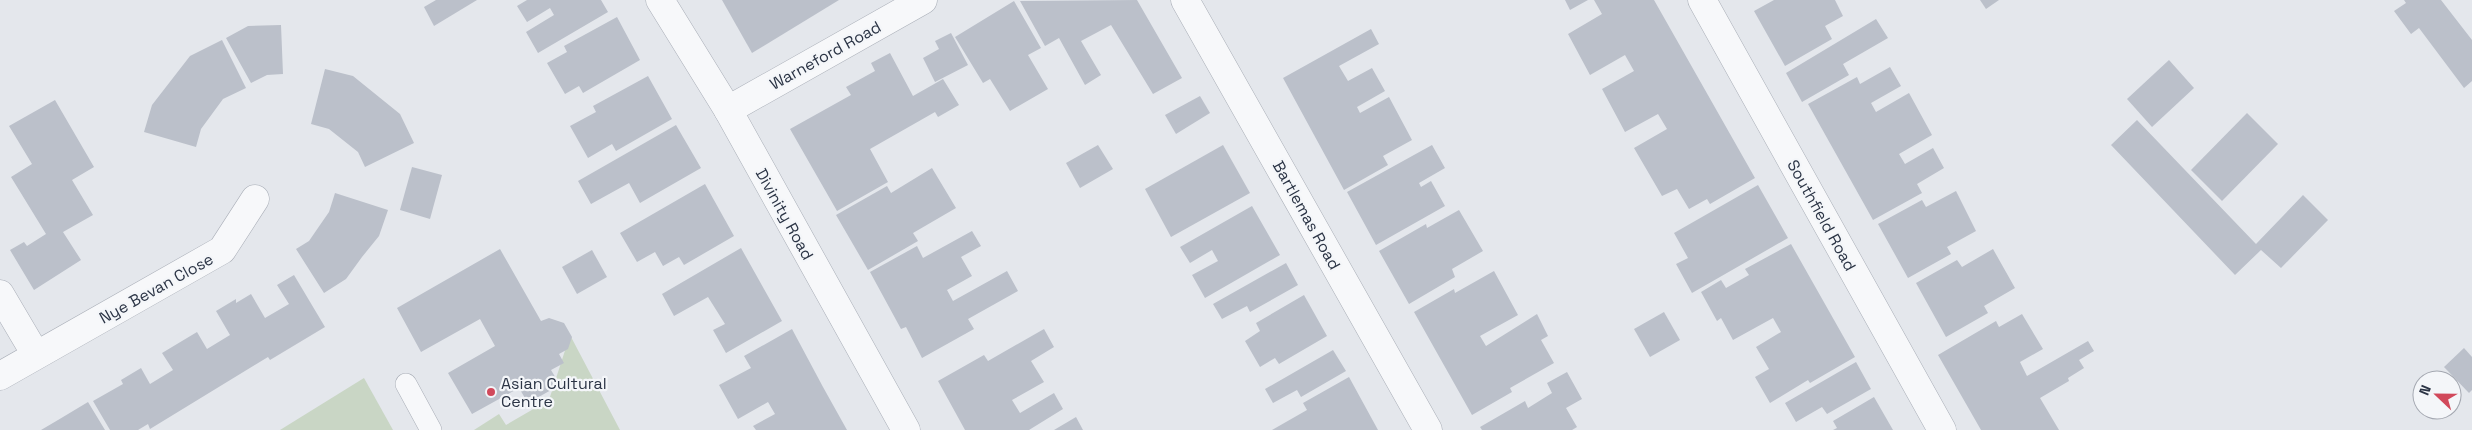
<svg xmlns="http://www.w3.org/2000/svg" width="2472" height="430" viewBox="0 0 2472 430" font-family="'Space Grotesk',sans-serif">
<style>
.green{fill:#c9d6c5}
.building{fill:#bbc0ca}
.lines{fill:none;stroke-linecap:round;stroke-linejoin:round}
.service-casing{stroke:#a9aeb7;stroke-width:22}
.minor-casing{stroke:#a9aeb7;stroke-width:29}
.service{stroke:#f7f8fa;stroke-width:21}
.minor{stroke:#f7f8fa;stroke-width:28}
.poi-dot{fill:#d1495b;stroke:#f4f6f9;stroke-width:2}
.labels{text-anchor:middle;stroke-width:4.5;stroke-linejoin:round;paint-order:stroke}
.street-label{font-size:16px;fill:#2b3445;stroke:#f4f6f9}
.poi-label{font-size:16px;fill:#2b3445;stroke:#f4f6f9;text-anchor:start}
</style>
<rect width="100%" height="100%" fill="#e4e7ec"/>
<g class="green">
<path d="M570 335 620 430H474L499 414 506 425 549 400Z"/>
<path d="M364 378 393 430H280Z"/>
</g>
<g class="building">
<path d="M436 0H477L434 26 424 7Z"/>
<path d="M527 0H601L608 12 538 53 526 32 554 15 550 8 527 22 517 6Z"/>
<path d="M722 0H839L752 53Z"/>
<path d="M1137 0 1182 78 1153 94 1111 25 1081 41 1101 75 1085 85 1059 38 1045 46 1020 1Z"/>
<path d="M1565 0H1588L1570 10Z"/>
<path d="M1594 0H1654L1755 178 1710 204 1707 199 1689 209 1677 189 1662 196 1634 148 1667 129 1658 114 1625 132 1602 89 1634 71 1625 55 1590 75 1568 34 1602 14Z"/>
<path d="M1774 0H1835L1843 16 1825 26 1832 39 1785 66 1754 11Z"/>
<path d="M1980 0H1999L1986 9Z"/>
<path d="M2404 0H2441L2472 40V81L2464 88 2419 28 2411 34 2394 11 2406 3Z"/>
<path d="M1014 1 1041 48 1028 55 1048 89 1010 111 990 79 983 83 955 37Z"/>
<path d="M617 17 640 60 583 93 579 86 565 94 547 63 567 52 564 46Z"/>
<path d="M1876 19 1888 38 1843 64 1849 75 1802 102 1786 73Z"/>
<path d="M281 25 283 74 267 75 251 83 226 38 248 26Z"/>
<path d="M1371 29 1379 44 1339 66 1348 81 1372 68 1385 91 1357 107 1360 113 1389 97 1412 140 1383 156 1388 165 1344 190 1283 78Z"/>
<path d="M951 33 968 65 935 82 923 58 939 49 935 41Z"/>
<path d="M222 40 246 88 223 99 201 129 196 147 144 132 152 105 190 56Z"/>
<path d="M890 53 913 96 943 79 959 105 938 117 935 112 870 149 888 182 837 211 790 129 851 95 846 87 875 71 871 63Z"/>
<path d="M2169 60 2194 88 2152 127 2127 99Z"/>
<path d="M1890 67 1901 86 1871 103 1876 112 1909 93 1932 135 1899 154 1905 164 1933 148 1944 168 1917 184 1922 193 1873 220 1808 104 1857 77 1860 84Z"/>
<path d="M325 69 353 76 400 114 414 143 365 167 358 152 329 129 311 124Z"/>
<path d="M648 76 672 119 616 151 612 144 588 158 570 126 596 112 593 106Z"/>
<path d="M1200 96 1210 113 1176 134 1165 115Z"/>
<path d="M55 100 94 167 72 180 93 215 63 232 81 260 34 290 10 250 24 242 27 246 46 234 11 177 32 164 9 126Z"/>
<path d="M2247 113 2278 144 2222 201 2191 170Z"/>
<path d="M2137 120 2256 244 2303 195 2328 220 2281 268 2261 250 2235 275 2111 145Z"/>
<path d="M676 125 701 168 640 203 629 183 591 204 578 181Z"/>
<path d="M1098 145 1113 169 1080 188 1066 163Z"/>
<path d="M1223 145 1250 193 1171 237 1145 189Z"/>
<path d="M1432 145 1445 168 1419 183 1421 187 1431 181 1445 206 1376 245 1347 192Z"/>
<path d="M412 167 442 175 430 219 400 210Z"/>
<path d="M932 168 956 208 913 233 918 241 868 270 836 215 887 186 891 193Z"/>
<path d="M705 184 734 236 684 265 679 257 663 266 655 252 637 262 620 233Z"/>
<path d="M1758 185 1788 238 1692 293 1676 264 1688 258 1674 233Z"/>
<path d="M1956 191 1976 231 1947 247 1951 254 1908 278 1878 224 1922 200 1926 207Z"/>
<path d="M335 193 388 210 379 236 362 257 346 279 324 293 296 249 309 241 320 225 329 212Z"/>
<path d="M1252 206 1280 255 1205 298 1192 275 1218 261 1212 250 1190 263 1180 247Z"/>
<path d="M1459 210 1483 251 1452 269 1455 277 1409 304 1379 251 1426 224 1427 228Z"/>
<path d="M972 231 981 246 961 257 972 276 947 290 953 301 1007 271 1018 291 968 319 974 329 922 358 906 327 901 329 870 272 917 246 923 258Z"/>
<path d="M1791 244 1855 357 1810 383 1808 380 1770 403 1755 377 1769 369 1756 347 1781 332 1773 318 1733 340 1721 318 1717 321 1701 292 1721 280 1726 288 1749 275 1745 269Z"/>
<path d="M741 248 782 321 726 353 713 330 725 324 708 297 674 316 662 294Z"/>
<path d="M500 249 541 321 549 318 564 323 572 337 568 349 559 354 564 363 551 370 560 385 528 403 519 388 472 414 448 373 495 346 480 319 421 352 397 308Z"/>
<path d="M1993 249 2015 288 1984 306 1988 313 1946 337 1916 283 1957 260 1962 267Z"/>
<path d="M592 250 607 277 577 294 562 267Z"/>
<path d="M1286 263 1298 285 1250 312 1247 306 1222 319 1213 304Z"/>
<path d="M1494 271 1518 315 1480 336 1486 346 1537 314 1548 336 1541 340 1554 363 1510 388 1512 392 1472 415 1414 312 1454 289 1455 293Z"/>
<path d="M294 275 325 327 270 360 268 357 150 429 148 424 138 430H110L93 401 123 384 121 380 141 368 150 384 173 370 162 353 197 332 207 349 230 335 216 311 236 299V303L251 294 265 318 289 304 277 285Z"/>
<path d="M1304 295 1327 336 1279 364 1275 358 1260 367 1245 341 1260 331 1256 323Z"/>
<path d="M1664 312 1680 340 1650 357 1634 329Z"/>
<path d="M2022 314 2043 349 2020 362 2027 376 2088 341 2094 351 2079 360 2084 368 2068 378 2069 381 2040 398 2059 430H1981L1938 355 1996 321 1999 327Z"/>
<path d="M792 329 823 387 847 430H756L753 426 775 414 768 402 738 419 719 385 751 368 744 356Z"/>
<path d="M1044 329 1054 347 1031 361 1044 382 1012 400 1020 413 1054 393 1063 409 1029 430H965L938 381 984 355 988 361Z"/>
<path d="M2464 348 2472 357V390L2469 393 2444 367Z"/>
<path d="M1333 350 1346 371 1301 397 1297 390 1273 403 1265 389Z"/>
<path d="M1856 362 1871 389 1827 414 1822 407 1796 422 1785 403Z"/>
<path d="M1567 372 1582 399 1566 408 1577 427 1572 430H1482L1480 427 1525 401 1528 408 1552 393 1547 383Z"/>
<path d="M1349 377 1378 430H1272L1307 410 1303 403Z"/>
<path d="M1874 397 1893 430H1833L1837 428 1833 421Z"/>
<path d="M88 402 105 430H41L58 420Z"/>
<path d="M1076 417 1083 430H1054Z"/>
</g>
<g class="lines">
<g class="service-casing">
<path id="service" d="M406 384 431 430"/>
</g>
<g class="minor-casing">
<g id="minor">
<path d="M660 0 728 110 906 430"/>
<path d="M1185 0 1428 430"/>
<path d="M1702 0 1942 430"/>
<path d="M728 110 923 0"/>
<path d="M0 294 36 355"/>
<path d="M0 376 222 250 255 199"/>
</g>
</g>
<use href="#service" class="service"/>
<use href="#minor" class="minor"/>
</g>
<circle class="poi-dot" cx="491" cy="392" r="5"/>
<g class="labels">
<g class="street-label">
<text transform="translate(825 55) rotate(-29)" y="6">Warneford Road</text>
<text transform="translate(785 214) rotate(61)" y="6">Divinity Road</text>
<text transform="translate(1307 215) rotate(61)" y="6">Bartlemas Road</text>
<text transform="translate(1822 215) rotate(61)" y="6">Southfield Road</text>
<text transform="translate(156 288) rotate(-29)" y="6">Nye Bevan Close</text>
</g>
<g class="poi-label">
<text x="501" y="389">Asian Cultural<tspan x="501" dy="18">Centre</tspan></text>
</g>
</g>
<g transform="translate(2437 395) rotate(292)"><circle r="24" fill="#f4f6f9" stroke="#a4a8b1"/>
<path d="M0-4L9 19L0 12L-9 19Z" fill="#d1495b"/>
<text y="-8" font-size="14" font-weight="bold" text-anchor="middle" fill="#2b3445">N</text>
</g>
</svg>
